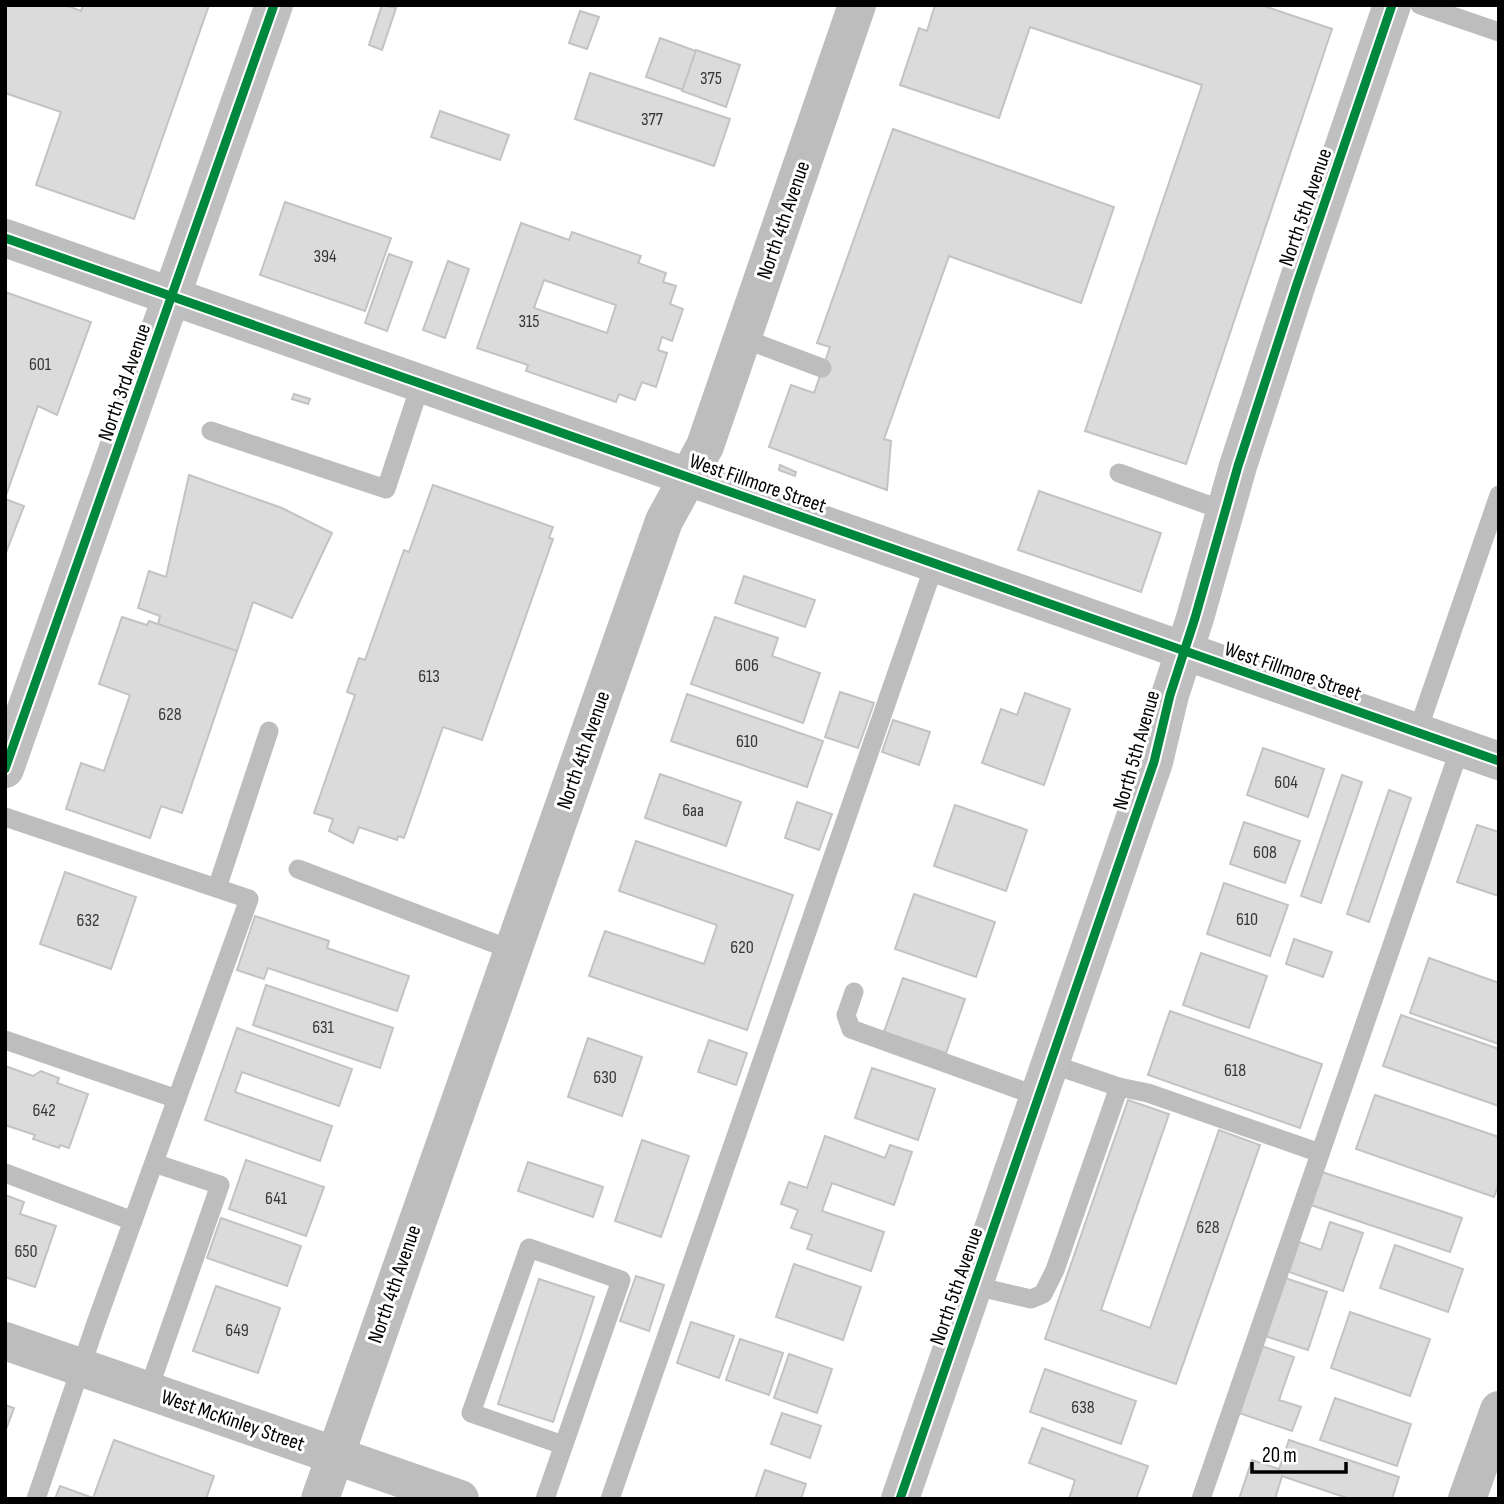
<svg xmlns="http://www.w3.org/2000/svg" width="1504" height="1504" viewBox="0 0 1504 1504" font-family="'Sofia Sans Condensed',sans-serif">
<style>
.building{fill:#dbdbdb;stroke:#c3c3c3;stroke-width:2;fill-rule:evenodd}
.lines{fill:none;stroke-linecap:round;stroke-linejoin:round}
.lane{stroke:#bdbdbd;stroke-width:19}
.street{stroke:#bdbdbd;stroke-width:38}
.secondary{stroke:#bfbfbf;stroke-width:38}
.cycleway-casing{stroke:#fff;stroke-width:13}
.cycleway{stroke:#00873e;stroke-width:9}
.labels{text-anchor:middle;stroke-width:6;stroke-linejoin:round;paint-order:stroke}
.number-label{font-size:18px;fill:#373737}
.street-label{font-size:21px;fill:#000;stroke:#fff}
</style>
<rect width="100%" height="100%" fill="#fff"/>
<g class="building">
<path d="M5 5H65L81 11 83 5H209L134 219 36 185 61 112 5 93Z"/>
<path d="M382 5 396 8 382 50 369 45Z"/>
<path d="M935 5H1261L1332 29 1186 464 1085 431 1202 85 1030 27 999 118 900 85 919 28 927 31Z"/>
<path d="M580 11 599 17 587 49 569 43Z"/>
<path d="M660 38 696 51 683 90 646 77Z"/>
<path d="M696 50 740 65 726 107 682 91Z"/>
<path d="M590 73 730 119 714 166 575 119Z"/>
<path d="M440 111 509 135 500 160 431 137Z"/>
<path d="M893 129 1114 207 1081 303 949 256 884 439 891 441 887 490 769 447 791 385 814 393 830 347 817 343Z"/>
<path d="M285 202 391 238 365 311 260 275Z"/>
<path d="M521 223 569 240 572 232 641 256 638 263 666 273 663 282 676 286 670 304 683 309 672 341 662 337 658 350 667 353 656 387 642 382 635 400 619 394 616 402 526 371 528 365 477 348ZM544 280 616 305 607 333 534 308Z"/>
<path d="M389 254 412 262 387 331 365 323Z"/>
<path d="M448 261 469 269 445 338 423 330Z"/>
<path d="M5 292 91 322 57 415 38 406 5 498Z"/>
<path d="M294 394 310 399 308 404 292 399Z"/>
<path d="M780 465 796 472 795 476 779 470Z"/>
<path d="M189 475 282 508 332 533 292 618 253 602 237 651 158 624 160 616 138 608 149 571 166 577Z"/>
<path d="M433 485 553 527 549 538 553 539 482 740 443 727 404 838 398 836 397 840 359 827 353 843 329 831 333 819 314 813 355 695 347 692 359 658 365 660 404 550 409 552Z"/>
<path d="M1039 491 1161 533 1141 592 1018 550Z"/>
<path d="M5 499 24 506 5 555Z"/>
<path d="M744 576 815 600 805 627 735 603Z"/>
<path d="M122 617 147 625 149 621 237 651 182 813 161 806 150 838 66 809 81 763 104 771 130 695 99 684Z"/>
<path d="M715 617 778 638 772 656 820 673 803 723 691 684Z"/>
<path d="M840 692 874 703 858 748 825 737Z"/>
<path d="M1025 693 1070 709 1044 785 982 763 1001 709 1017 715Z"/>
<path d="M687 694 823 741 807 787 671 741Z"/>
<path d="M893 720 930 732 919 765 882 752Z"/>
<path d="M1263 748 1324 769 1308 817 1247 795Z"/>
<path d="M660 774 741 802 726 846 645 818Z"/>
<path d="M1342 775 1362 782 1321 903 1301 896Z"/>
<path d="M1389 790 1411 798 1369 922 1347 914Z"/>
<path d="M797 802 832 814 819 850 785 838Z"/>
<path d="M955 805 1027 830 1006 891 934 866Z"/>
<path d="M1244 822 1300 841 1285 883 1230 864Z"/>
<path d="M1477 825 1499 832V896L1457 882Z"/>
<path d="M636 841 793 895 747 1030 589 976 605 931 704 964 717 925 619 891Z"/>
<path d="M65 872 136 897 111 969 40 944Z"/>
<path d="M1224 883 1288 905 1270 956 1207 934Z"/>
<path d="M914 894 995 922 976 977 895 949Z"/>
<path d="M255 916 329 941 327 948 409 976 397 1011 268 968 264 979 237 970Z"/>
<path d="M1294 939 1332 952 1323 977 1286 964Z"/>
<path d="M1201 953 1267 976 1249 1028 1183 1005Z"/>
<path d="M1429 958 1499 983V1044L1410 1013Z"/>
<path d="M903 978 965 999 946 1053 884 1032Z"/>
<path d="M266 985 393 1028 380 1068 253 1025Z"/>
<path d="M1170 1011 1322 1064 1300 1128 1148 1075Z"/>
<path d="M1401 1015 1499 1049V1106L1383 1066Z"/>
<path d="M237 1028 352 1069 339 1106 242 1072 235 1092 332 1126 320 1161 205 1120Z"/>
<path d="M588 1038 642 1057 622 1116 568 1097Z"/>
<path d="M709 1040 747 1053 736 1085 698 1072Z"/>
<path d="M5 1066 33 1076 41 1071 59 1078 57 1083 88 1094 69 1148 60 1145 59 1148 33 1139 35 1135 5 1125Z"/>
<path d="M872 1068 935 1089 918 1140 855 1118Z"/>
<path d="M1375 1095 1499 1137V1183L1494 1197 1356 1149Z"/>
<path d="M1128 1100 1169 1114 1101 1310 1150 1328 1219 1130 1260 1145 1176 1384 1045 1339Z"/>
<path d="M825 1136 885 1158 890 1145 912 1152 894 1205 832 1183 822 1211 884 1232 871 1271 807 1249 812 1235 791 1228 798 1210 781 1204 789 1182 807 1188Z"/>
<path d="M642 1140 689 1156 661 1237 615 1221Z"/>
<path d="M246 1160 324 1187 306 1236 229 1209Z"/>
<path d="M528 1162 603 1187 593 1217 518 1191Z"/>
<path d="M1319 1171 1462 1218 1450 1252 1308 1204Z"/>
<path d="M5 1195 24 1202 20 1214 56 1226 35 1287 5 1277Z"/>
<path d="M221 1218 301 1246 287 1286 207 1258Z"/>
<path d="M1330 1222 1363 1233 1343 1291 1289 1272 1299 1242 1321 1250Z"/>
<path d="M1395 1245 1463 1269 1448 1312 1380 1288Z"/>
<path d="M794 1264 861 1287 843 1340 776 1317Z"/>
<path d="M636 1276 664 1285 649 1331 620 1321Z"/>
<path d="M1282 1277 1327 1292 1308 1350 1262 1335Z"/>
<path d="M539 1279 594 1297 553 1422 498 1404Z"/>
<path d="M216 1286 280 1308 258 1373 193 1351Z"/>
<path d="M1350 1312 1430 1339 1410 1396 1331 1368Z"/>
<path d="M691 1322 734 1336 719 1378 677 1363Z"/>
<path d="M740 1339 783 1353 769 1395 726 1380Z"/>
<path d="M1256 1344 1294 1357 1279 1400 1301 1407 1292 1431 1233 1411Z"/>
<path d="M789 1354 832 1369 817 1413 774 1398Z"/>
<path d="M1045 1369 1136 1401 1121 1444 1030 1412Z"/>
<path d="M1335 1398 1411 1424 1397 1466 1320 1440Z"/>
<path d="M5 1405 14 1408 5 1432Z"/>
<path d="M782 1413 821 1426 810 1458 771 1444Z"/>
<path d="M1042 1428 1148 1466 1136 1499H1069L1075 1480 1029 1463Z"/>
<path d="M114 1440 214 1476 206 1499H55L60 1486 93 1498Z"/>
<path d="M1289 1440 1399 1477 1392 1499H1350L1282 1476 1275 1499H1239L1252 1460 1279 1469Z"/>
<path d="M765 1470 806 1484 801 1499H755Z"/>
</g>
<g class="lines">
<g class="lane">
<path d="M1420 5 1499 32"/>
<path d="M742 338 822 368"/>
<path d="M211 431 386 489 421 383"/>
<path d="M1119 473 1225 511"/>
<path d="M1417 733 1499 495"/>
<path d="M5 817 249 899 96 1323 36 1499"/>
<path d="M298 869 512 950"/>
<path d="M217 888 269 731"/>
<path d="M854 992 846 1015 851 1029 1040 1097"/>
<path d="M5 1040 177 1099"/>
<path d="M1119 1087 1148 1093 1320 1153"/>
<path d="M5 1173 133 1221"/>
<path d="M975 1286 1031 1299 1043 1294 1055 1270 1119 1087 1051 1064"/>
<path d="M148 1391 220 1185 154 1163"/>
<path d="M545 1499 621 1280 529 1248 471 1413 563 1445"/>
<path d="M610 1499 935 563"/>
<path d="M1201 1499 1460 748"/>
</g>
<g class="street">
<path d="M5 238 1499 761"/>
<path d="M5 1341 460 1499"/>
<path d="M320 1499 664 521 705 446 857 5"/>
<path d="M1467 1499 1499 1410"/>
</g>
<g class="secondary">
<path d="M5 769 274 5"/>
<path d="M900 1499 1154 762 1170 695 1195 618 1238 466 1297 284 1392 5"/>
</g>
<g class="cycleway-casing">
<g id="cycleway">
<path d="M5 238 1499 761"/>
<path d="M5 769 274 5"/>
<path d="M900 1499 1154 762 1170 695 1195 618 1238 466 1297 284 1392 5"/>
</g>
</g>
<use href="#cycleway" class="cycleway"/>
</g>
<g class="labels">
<g class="number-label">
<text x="711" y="84">375</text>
<text x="652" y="125">377</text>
<text x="325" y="262">394</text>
<text x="529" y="327">315</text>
<text x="40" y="370">601</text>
<text x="747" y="671">606</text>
<text x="429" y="682">613</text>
<text x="170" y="720">628</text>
<text x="747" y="747">610</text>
<text x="1286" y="788">604</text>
<text x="693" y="816">6aa</text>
<text x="1265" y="858">608</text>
<text x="1247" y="925">610</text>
<text x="88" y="926">632</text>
<text x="742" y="953">620</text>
<text x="323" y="1033">631</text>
<text x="1235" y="1076">618</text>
<text x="605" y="1083">630</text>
<text x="44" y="1116">642</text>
<text x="276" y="1204">641</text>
<text x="1208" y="1233">628</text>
<text x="26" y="1257">650</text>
<text x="237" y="1336">649</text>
<text x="1083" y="1413">638</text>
</g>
<g class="street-label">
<text transform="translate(1305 207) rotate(-71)" y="7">North 5th Avenue</text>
<text transform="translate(783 220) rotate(-71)" y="7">North 4th Avenue</text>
<text transform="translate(124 382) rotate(-71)" y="7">North 3rd Avenue</text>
<text transform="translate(758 483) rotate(19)" y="7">West Fillmore Street</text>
<text transform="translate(1293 671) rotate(19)" y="7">West Fillmore Street</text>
<text transform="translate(583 750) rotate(-71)" y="7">North 4th Avenue</text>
<text transform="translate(1136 750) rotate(-74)" y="7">North 5th Avenue</text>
<text transform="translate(394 1284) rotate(-71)" y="7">North 4th Avenue</text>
<text transform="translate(956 1286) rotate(-71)" y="7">North 5th Avenue</text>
<text transform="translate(233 1420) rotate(19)" y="7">West McKinley Street</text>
</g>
</g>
<rect width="1504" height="1504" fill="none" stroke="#000000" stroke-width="14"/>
<path d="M1252 1462v10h94v-10" fill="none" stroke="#000000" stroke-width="3.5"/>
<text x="1262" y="1462" font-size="21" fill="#000000" stroke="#ffffff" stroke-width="5" paint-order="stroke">20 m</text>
</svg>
